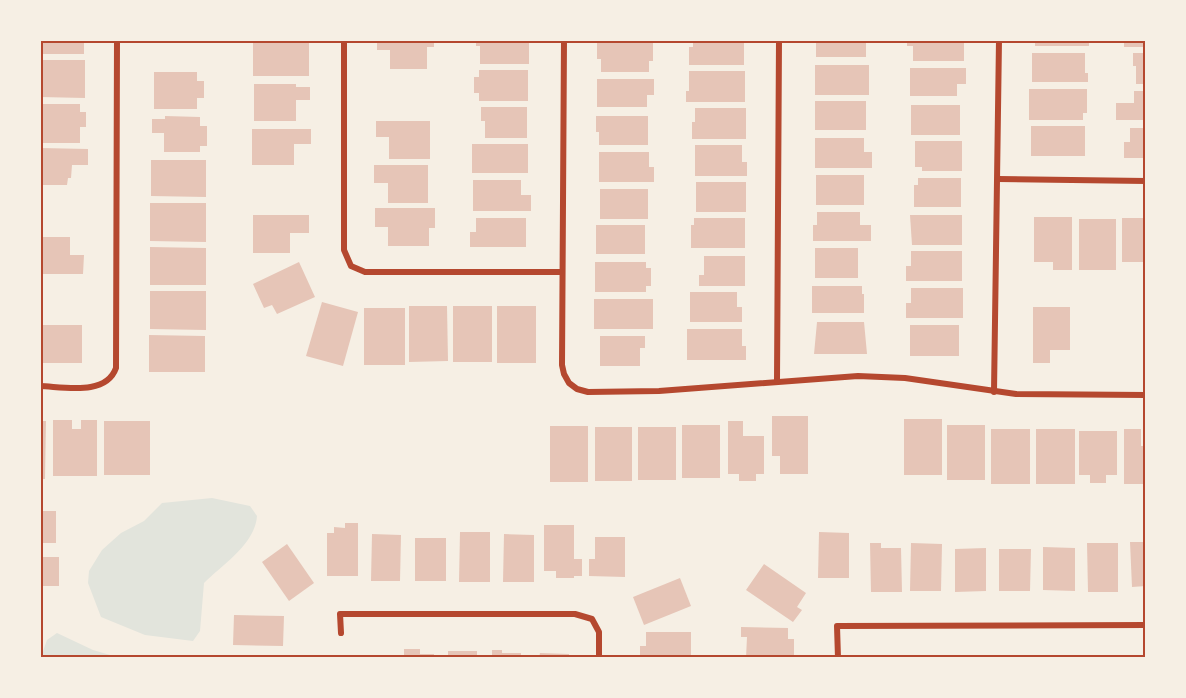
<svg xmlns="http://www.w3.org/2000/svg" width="1186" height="698" viewBox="0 0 1186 698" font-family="Arial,sans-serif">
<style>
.green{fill:#e2e4dc}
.building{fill:#e6c5b7}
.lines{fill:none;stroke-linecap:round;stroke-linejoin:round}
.minor{stroke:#b5482f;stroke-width:6}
.neatline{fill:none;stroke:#b5482f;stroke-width:2}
</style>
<rect width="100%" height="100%" fill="#f6efe4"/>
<g class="green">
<path d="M212 498 250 506 257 516C255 544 223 564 204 583L200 631 193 641 145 635 101 617 88 583 89 571 102 550 121 533 144 521 162 503Z"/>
<path d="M57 633 93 650 117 657H41L47 640Z"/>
</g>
<g class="building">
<rect x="40" y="40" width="44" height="14"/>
<rect x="253" y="40" width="56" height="36"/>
<path d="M377 40H434V47H427V69H390V50H377Z"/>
<path d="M476 40H529V64H480V46H476Z"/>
<path d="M693 40H744V65H689V47H693Z"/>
<rect x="816" y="40" width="50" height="17"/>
<path d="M907 40H964V61H913V46H907Z"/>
<rect x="1035" y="40" width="54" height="6"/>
<rect x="1124" y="40" width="22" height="7"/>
<path d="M597 43H653V61H649V72H601V59H597Z"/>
<path d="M1032 53H1085V73H1088V82H1032Z"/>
<path d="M1133 53H1146V84H1136V66H1133Z"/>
<path d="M40 60H85V98L40 97Z"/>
<rect x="815" y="65" width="54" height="30"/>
<path d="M910 68H966V84H957V96H910Z"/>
<path d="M479 70H528V101H479V93H474V77H479Z"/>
<path d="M689 71H745V102H686V91H689Z"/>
<path d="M154 72H197V81H204V98H197V109H154Z"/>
<path d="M597 79H654V95H647V107H597Z"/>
<path d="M254 84H296V87H310V100H296V121H254Z"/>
<path d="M1029 89H1087V113H1083V120H1029Z"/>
<path d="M1134 91H1146V120H1116V103H1134Z"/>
<rect x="815" y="101" width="51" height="29"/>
<path d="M40 104H80V112H86V127H80V143H40Z"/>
<rect x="911" y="105" width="49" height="30"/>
<path d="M481 107H527V138H485V121H481Z"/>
<path d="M695 108H746V139H692V122H695Z"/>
<path d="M165 116 200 117V126H207V146H200V152H164V133H152V119H165Z"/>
<path d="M596 116H648V145H599V132H596Z"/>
<path d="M376 121H430V159H389V137H376Z"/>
<rect x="1031" y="126" width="54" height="30"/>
<path d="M1130 128H1146V158H1124V142H1130Z"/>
<path d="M252 129H311V144H294V165H252Z"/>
<path d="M815 138H864V152H872V168H815Z"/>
<path d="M915 141H962V171H922V167H915Z"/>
<rect x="472" y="144" width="56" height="29"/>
<path d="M695 145H742V162H747V176H695Z"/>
<path d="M40 148 88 149V165H72L71 178H68L67 185H40Z"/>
<path d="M599 152H649V167H654V182H599Z"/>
<path d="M151 160H206V197L151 196Z"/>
<path d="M374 165H428V203H388V183H374Z"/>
<rect x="816" y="175" width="48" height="30"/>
<path d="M918 178H961V207H914V185H918Z"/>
<path d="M473 180H521V195H531V211H473Z"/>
<rect x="696" y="182" width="50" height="30"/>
<rect x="600" y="189" width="48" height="30"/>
<path d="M150 203H206V242L150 241Z"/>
<path d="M375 208H435V228H429V246H388V227H375Z"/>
<path d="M817 212H860V225H871V241H813V225H817Z"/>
<path d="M253 215H309V233H290V253H253Z"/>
<path d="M910 215H962V245H912Z"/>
<path d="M1034 217H1072V270H1053V262H1034Z"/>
<path d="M476 218H526V247H470V232H476Z"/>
<path d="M694 218H745V248H691V225H694Z"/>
<path d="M1122 218H1146L1145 262H1122Z"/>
<rect x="1079" y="219" width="37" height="51"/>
<rect x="596" y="225" width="49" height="29"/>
<path d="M40 237H70V255H84L83 274H40Z"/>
<path d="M150 247 206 248V285H150Z"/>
<rect x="815" y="248" width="43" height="30"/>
<path d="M911 251H962V281H906V266H911Z"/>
<path d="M704 256H745V286H699V275H704Z"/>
<path d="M299 262 315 297 277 314 272 305 264 308 253 284Z"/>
<path d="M595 262H646V268H651V286H646V292H595Z"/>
<path d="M812 286H862V294H864V313H812Z"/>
<path d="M911 288H963V318H906V303H911Z"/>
<path d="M150 291H206V330L150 329Z"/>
<path d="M690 292H737V307H742V322H690Z"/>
<rect x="594" y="299" width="59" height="30"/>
<path d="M322 302 358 312 343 366 306 356Z"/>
<path d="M409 306H447L448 361 409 362Z"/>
<rect x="453" y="306" width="39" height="56"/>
<rect x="497" y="306" width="39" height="57"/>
<path d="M1033 307H1070V350H1050V363H1033Z"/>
<rect x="364" y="308" width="41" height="57"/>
<path d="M817 322H864L867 354H814Z"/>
<rect x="40" y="325" width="42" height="38"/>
<rect x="910" y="325" width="49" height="31"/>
<path d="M687 329H742V346H746V360H687Z"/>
<path d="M149 335 205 336V372H149Z"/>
<path d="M600 336H645V348H640V366H600Z"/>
<path d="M772 416H808V474H780V456H772Z"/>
<rect x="904" y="419" width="38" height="56"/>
<path d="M53 420H72V429H81V420H97V476H53Z"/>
<path d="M40 421H46L45 479H40Z"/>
<rect x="104" y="421" width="46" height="54"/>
<path d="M728 421H743V436H764V474H756V481H739V474H728Z"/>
<rect x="682" y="425" width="38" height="53"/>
<rect x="947" y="425" width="38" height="55"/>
<rect x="550" y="426" width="38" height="56"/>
<rect x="595" y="427" width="37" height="54"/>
<rect x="638" y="427" width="38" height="53"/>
<rect x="991" y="429" width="39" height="55"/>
<rect x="1036" y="429" width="39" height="55"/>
<path d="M1124 429H1141V446H1146V484H1124Z"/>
<path d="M1079 431H1117V475H1106V483H1090V475H1079Z"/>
<rect x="40" y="511" width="16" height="32"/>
<path d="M345 523H358V576H327V533H334V527L345 528Z"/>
<path d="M544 525H574V559H582V576H574V578H556V571H544Z"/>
<path d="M460 532H490V582H459Z"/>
<path d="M819 532 849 533V578H818Z"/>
<path d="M372 534 401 535 400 581H371Z"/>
<path d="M504 534 534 535V582H503Z"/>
<path d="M595 537H625V577L589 576V559H595Z"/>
<rect x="415" y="538" width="31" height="43"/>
<path d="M1130 542H1146V586L1132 587Z"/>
<path d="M870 543H881V548H901L902 592H871Z"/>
<path d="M911 543 942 544 941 591H910Z"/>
<path d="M1087 543H1118V592H1088Z"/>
<path d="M287 544 314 583 289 601 262 562Z"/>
<path d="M1043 547 1075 548V591L1043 590Z"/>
<path d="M986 548V591L955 592V549Z"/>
<path d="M999 549H1031L1030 591H999Z"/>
<rect x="40" y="557" width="19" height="29"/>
<path d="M764 564 806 593 797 607 802 610 793 622 746 590Z"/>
<path d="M680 578 691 606 644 625 633 597Z"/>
<path d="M234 615 284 616 283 646 233 645Z"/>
<path d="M741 627 788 628V639H794V658H746L747 637H741Z"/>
<path d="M646 632H691V658H640V646H646Z"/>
<path d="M404 649H420V654H434V658H404Z"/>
<path d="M492 650H502V653H521V658H492Z"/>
<rect x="448" y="651" width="29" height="7"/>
<path d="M540 653 569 654V658H539Z"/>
</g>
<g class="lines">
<g class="minor">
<path d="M344 40V250L351 266 365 272H562"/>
<path d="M564 40 562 365 564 374 569 383 577 389 588 392 659 391 858 376 905 378 1016 394 1146 395"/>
<path d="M998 179 1146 181"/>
<path d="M777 381 779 40"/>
<path d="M40 386C65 387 106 396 116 368L117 40"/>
<path d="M994 392 999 40"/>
<path d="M341 633 340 614H575L592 619 599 632V658"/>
<path d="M838 658 837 626 1146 625"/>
</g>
</g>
<rect width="1186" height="698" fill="none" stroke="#f6efe4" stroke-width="84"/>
<rect x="42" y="42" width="1102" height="614" class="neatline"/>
</svg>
